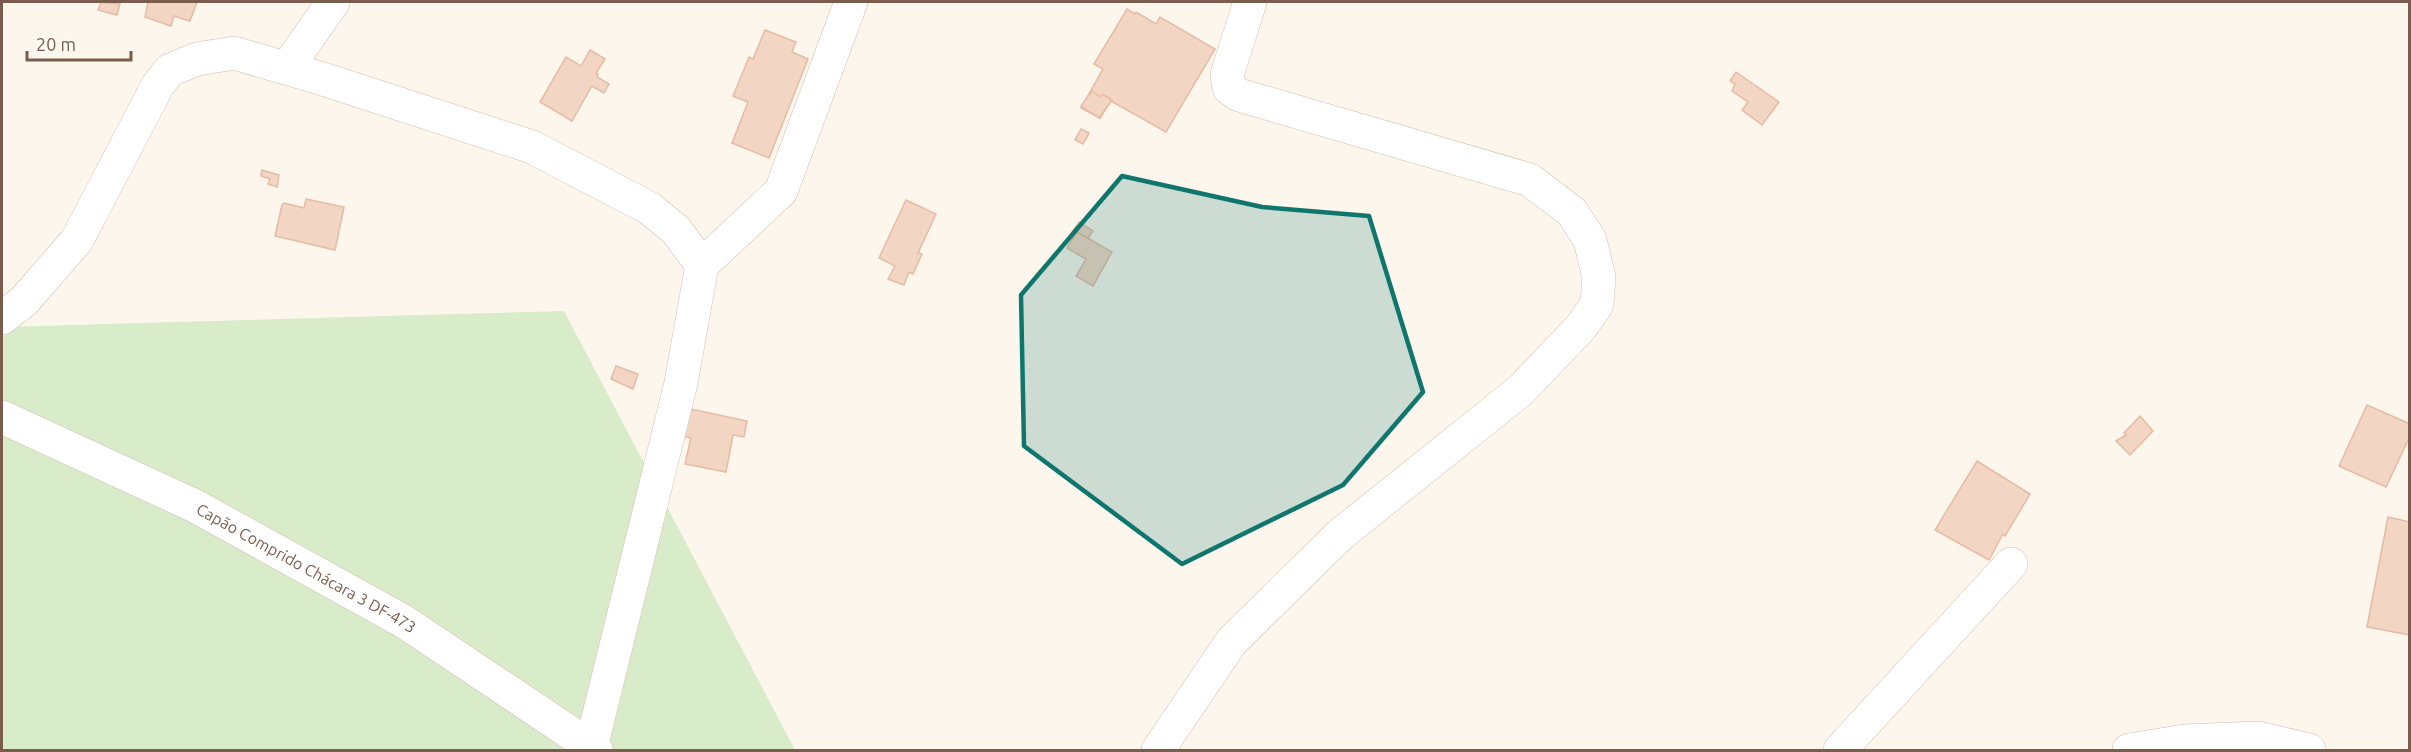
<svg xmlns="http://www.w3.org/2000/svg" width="2411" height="752" viewBox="0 0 2411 752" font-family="Ubuntu,sans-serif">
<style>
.green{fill:#d8ecc9}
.building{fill:#f3d5c3;stroke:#e6bba3;stroke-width:1.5}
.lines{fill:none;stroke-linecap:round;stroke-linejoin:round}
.minor-casing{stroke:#d1beb0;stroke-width:34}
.minor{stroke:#fff;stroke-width:33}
.marked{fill:#0f766e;fill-opacity:0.2;stroke:#0f766e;stroke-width:4.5;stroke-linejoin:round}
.labels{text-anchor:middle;stroke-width:4.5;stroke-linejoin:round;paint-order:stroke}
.street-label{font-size:16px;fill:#7a5c4d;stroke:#fffaf3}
</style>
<rect width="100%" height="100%" fill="#fdf6ec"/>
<path class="green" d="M564 311 795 750H2V327Z"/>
<g class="building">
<path d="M101 2 120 4 117 15 98 10Z"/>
<path d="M148 2H197L190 21 174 16 171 26 145 17Z"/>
<path d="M1127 9 1135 14 1136 12 1156 24 1160 17 1215 49 1166 132 1111 101 1100 118 1081 108 1103 69 1094 64Z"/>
<path d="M765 30 796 42 792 52 808 59 769 158 732 143 748 102 733 96 749 57 753 59Z"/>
<path d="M590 50 605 59 596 73 598 74 597 77 609 84 604 93 592 86 572 121 540 102 566 57 581 66Z"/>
<path d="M1736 72 1779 102 1762 125 1742 110 1748 102 1732 91 1735 84 1730 81Z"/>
<path d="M1092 91 1100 97 1102 94 1112 100 1099 118 1081 106Z"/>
<path d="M1081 129 1089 133 1083 144 1075 140Z"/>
<path d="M262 170 279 175 277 187 268 184 270 179 261 176Z"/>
<path d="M306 199 344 207 335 250 275 236 282 205 284 203 304 208Z"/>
<path d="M906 200 936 214 918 253 922 254 913 274 909 272 904 285 888 279 895 266 879 258Z"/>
<path d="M1079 222 1093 231 1086 241 1072 232Z"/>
<path d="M1077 232 1112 252 1093 286 1076 276 1086 259 1067 248Z"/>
<path d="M616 366 638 374 633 389 611 379Z"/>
<path d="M2367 405 2410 424V436L2386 487 2339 466Z"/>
<path d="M686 408 747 421 744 437 733 435 726 472 685 464 691 438 681 436Z"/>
<path d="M2140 416 2153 431 2130 455 2116 441 2126 435 2124 433Z"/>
<path d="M1977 461 2030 494 2005 536 2003 534 1989 560 1935 530Z"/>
<path d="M2388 517 2410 522V635L2367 627Z"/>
</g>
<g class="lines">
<g class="minor-casing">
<g id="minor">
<path d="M287 68 333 2"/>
<path d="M702 265 781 191 851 2"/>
<path d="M2 318 24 301 77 240 158 85 170 70 197 59 234 53 323 79 532 147 649 208 676 230 702 265 681 383 591 747"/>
<path id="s1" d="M2 417 195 506 403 621 596 750"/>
<path d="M1158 750 1232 641 1341 534 1521 390 1581 327 1597 304 1599 277 1590 240 1572 212 1530 180 1239 95 1229 88 1227 75 1250 2"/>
<path d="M1840 750 2011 564"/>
<path d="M2129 750 2185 741 2258 738 2309 750"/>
</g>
</g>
<use href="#minor" class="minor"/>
</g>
<path class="marked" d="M1122 176 1262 207 1369 216 1423 392 1343 485 1182 564 1024 446 1021 295Z"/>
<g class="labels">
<g class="street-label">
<text dy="6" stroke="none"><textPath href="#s1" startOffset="340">Capão Comprido Chácara 3 DF-473</textPath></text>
</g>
</g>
<rect width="2411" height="752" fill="none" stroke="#7a5c4d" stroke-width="6"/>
<path d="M27 51v9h104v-9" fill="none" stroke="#7a5c4d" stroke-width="3"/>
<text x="36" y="51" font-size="18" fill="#7a5c4d" stroke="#fffaf3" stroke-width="4.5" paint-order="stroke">20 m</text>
</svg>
